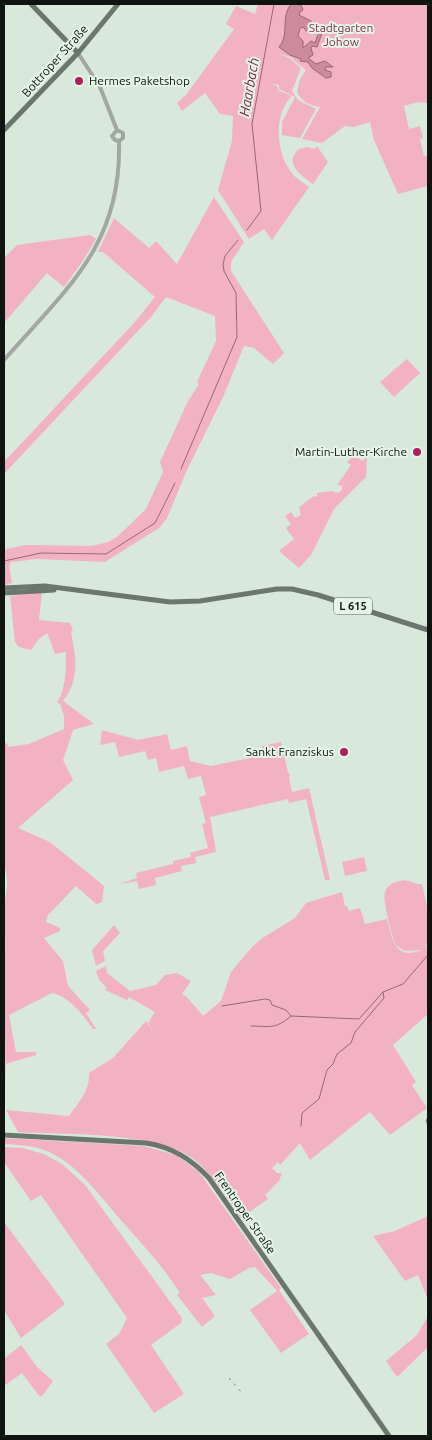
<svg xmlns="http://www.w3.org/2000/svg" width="432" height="1440" viewBox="0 0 432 1440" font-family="Ubuntu,sans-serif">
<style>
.green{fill:#f3b2c4}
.water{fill:#cf8b9e;stroke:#956773}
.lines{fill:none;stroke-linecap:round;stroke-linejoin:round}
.stream{stroke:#956773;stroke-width:1}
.minor{stroke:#a1a8a2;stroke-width:4}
.major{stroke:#6b776c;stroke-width:5}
.rail{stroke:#7a847b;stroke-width:1;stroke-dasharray:2.5 5;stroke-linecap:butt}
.poi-dot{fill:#ad205c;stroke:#e5f5e7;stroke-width:2}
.labels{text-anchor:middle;stroke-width:4;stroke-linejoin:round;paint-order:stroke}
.shield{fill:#e5f5e7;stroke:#4f5850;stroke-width:1}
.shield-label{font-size:11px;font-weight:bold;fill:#0f1410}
.park-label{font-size:12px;fill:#802e4c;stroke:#e5f5e7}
.street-label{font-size:12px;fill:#0f1410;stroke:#e5f5e7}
.poi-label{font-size:12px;fill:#0f1410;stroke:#e5f5e7;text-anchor:end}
.water-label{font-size:14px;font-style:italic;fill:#772644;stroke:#e5f5e7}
</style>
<rect width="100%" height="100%" fill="#d8e8da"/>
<g class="green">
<path d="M258 4H428V103L418 102 404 106 409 129 420 126 423 138 420 139 424 156 428 155V186L398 194 374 140 370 122 354 127 345 126 322 143 302 139 320 107C309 105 302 102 297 92L300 79 306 70 290 57 277 53 289 58 301 68 292 91 298 100 316 109 300 138 282 135V122L295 97 279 89V85L271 84 277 86 279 91 292 96C273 114 276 153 291 172 295 178 303 182 309 187L272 240 264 229 249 239 218 190 232 141 233 116 220 114 205 93 182 111 177 103 186 95 234 29 226 24 236 6 255 14Z"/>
<path d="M317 146 328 162 313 184C301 175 283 163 299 149L307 147 315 149Z"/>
<path d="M214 197 244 242 231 262V271L284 353 273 364 254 348 244 346 223 397 187 470 167 518 159 528 105 562 37 559 12 562 9 564 12 583 4 585V551L6 549 26 545 92 546 108 542 117 537 146 509 163 472 160 462 188 401 199 384 197 382 216 341 215 316 166 297 151 317 4 474V462L134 323 155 297 103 252H98L114 218 149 248 156 241 177 264Z"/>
<path d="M90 235 96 239 84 259 64 287 47 273 4 323V258L17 245Z"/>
<path d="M407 359 420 373 394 397 380 382Z"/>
<path d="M354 455 362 461 367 457 366 477 334 509 311 555 299 568 279 551 294 539 286 528 291 524 285 516 291 512 295 518 301 515 299 507 314 496 317 497V493L331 491 338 493 342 490V486L337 485 351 465 347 462Z"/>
<path d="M42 592 39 620 70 623 73 630 71 632C76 656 80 680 63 701L94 724 73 730 63 760 73 780 18 828 50 842 104 886 102 902 96 904 76 886 48 915 46 922 60 928V931L44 938 63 961 68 986 90 1010 86 1013 96 1029H93C83 1015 69 996 52 993L9 1015 16 1052H36V1055L5 1064 6 1110 69 1116C79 1102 90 1091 89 1073L113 1058 146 1021 156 1036 148 1023 155 1012 129 997 127 1000 105 990 107 988 99 980 96 971 106 966 107 973 130 991 156 985 165 975 177 973 191 981 182 994 187 997 203 1016 221 1001 231 972 252 947 261 939 295 918 306 903 342 892 345 906H347L349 911 360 908 365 924 387 919C392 938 395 961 421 950L405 951 396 945C392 937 382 900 385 892 387 886 393 882 400 881 408 878 414 885 422 884L428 911V943L423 948 428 945V1014L393 1045 416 1082 412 1085 427 1108 390 1135 370 1112 310 1160 300 1143 280 1165 278 1162 272 1168 277 1173H282L279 1181 265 1195 268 1199 241 1218C227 1199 215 1177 196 1161 161 1131 65 1135 18 1132L6 1110 4 961C7 944 4 930 4 913 4 896 11 883 4 866V740L9 747 29 744 64 729V716L60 704 57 702C66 691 66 667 66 652L55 654 47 633 39 639 31 650 19 647 15 642 10 596Z"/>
<path d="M102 730 138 740 167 734 171 750 187 746 190 761 211 766 264 755 262 746 281 742 288 772 290 775 289 778 292 792 309 788 330 880H325L306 799 289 803 288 799 210 817 216 852 195 857 196 863 181 866 182 871 155 878 156 885 139 889 137 881 119 884 137 878 136 873 173 864V861L191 857 190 853 208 848 202 824 206 823 199 797 206 795 201 776 188 779 184 766 159 772 156 758 148 760 145 751 119 757 115 742 100 745Z"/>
<path d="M364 857 367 871 345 876 342 862Z"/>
<path d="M114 925 120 933 103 951 105 961 96 966 92 950Z"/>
<path d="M4 1138 144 1146 176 1155 199 1172 281 1288 279 1290 309 1334 281 1353 250 1310 277 1291 255 1267 249 1268 230 1279 211 1273 200 1275 216 1295 202 1298 215 1316 202 1327 177 1295 180 1293C162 1265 142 1244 120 1219 99 1195 78 1165 49 1152 34 1145 19 1145 4 1144Z"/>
<path d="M4 1147 23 1148 44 1154 62 1164 85 1185 182 1318 181 1323 151 1345 184 1394 154 1413 106 1344 119 1334 127 1318 41 1195 31 1201 4 1162Z"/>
<path d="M428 1216V1300L418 1275 405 1281 373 1236 395 1231Z"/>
<path d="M4 1222 65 1304 21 1338 4 1310Z"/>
<path d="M428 1316V1347L397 1377 386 1361 417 1335Z"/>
<path d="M21 1345 37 1367 53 1381 42 1396 40 1397 22 1373 4 1386V1359Z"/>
</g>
<path class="water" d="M291 4 301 5 303 10 300 12 299 15 311 21 312 29 309 34 303 27 300 28 298 36 303 41V48L311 41 315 43 319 32 323 30 317 47 312 46 311 48 313 55 308 58 316 64 325 61 333 67H326L325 70 331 72V77L326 78 312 68 308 62 300 61 301 59 290 55 279 47C290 35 280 18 291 4Z"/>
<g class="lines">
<g class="stream">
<path d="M247 230 261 211 252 124 274 4"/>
<path d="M181 469 237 337 236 293 224 271 223 264 225 256 238 240"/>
<path d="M4 561 41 553 106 554 155 523 175 483"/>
<path d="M222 1006 265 999 270 1000 272 1005 286 1010 291 1016 359 1019 383 992"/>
<path d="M251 1026C269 1026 275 1030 291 1016"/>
<path d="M428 1117 426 1121 428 1125"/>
<path d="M301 1126 302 1113 319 1099 327 1070 333 1064 337 1054 351 1043 355 1032 384 998 383 992 403 984 428 955"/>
</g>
<g class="minor">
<path d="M78 53 100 87 117 130 123 133V138L119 141 115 140 112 136 117 130"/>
<path d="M4 360C67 288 122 245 119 141"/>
</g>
<g class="major">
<path d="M31 4 78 53"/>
<path d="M4 130 78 53 118 4"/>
<path d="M4 588 45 586 170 602 200 601 277 589H292L318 595 428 630"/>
<path d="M4 593 54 590"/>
<path d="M4 1135 146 1143C172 1147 191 1159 209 1178L389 1436"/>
</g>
<path class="rail" d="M229 1378 242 1393"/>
</g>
<g class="poi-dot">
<circle cx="79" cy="81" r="5"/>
<circle cx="417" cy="452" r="5"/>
<circle cx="344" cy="752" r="5"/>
</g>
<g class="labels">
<rect class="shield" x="334" y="597.5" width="38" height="17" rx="4"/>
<g class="shield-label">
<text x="353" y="610">L 615</text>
</g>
<g class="park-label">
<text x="341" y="32">Stadtgarten<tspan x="341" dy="14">Johow</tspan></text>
</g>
<g class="street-label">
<text transform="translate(55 61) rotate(-48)" y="4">Bottroper Straße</text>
<text transform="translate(245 1213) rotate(55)" y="4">Frentroper Straße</text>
</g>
<g class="poi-label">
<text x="89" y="85" text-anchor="start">Hermes Paketshop</text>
<text x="407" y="456">Martin-Luther-Kirche</text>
<text x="334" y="756">Sankt Franziskus</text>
</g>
<g class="water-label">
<text transform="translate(249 87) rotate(-80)" y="5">Haarbach</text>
</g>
</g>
<rect width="432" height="1440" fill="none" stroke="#0f1410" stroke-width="10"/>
</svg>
